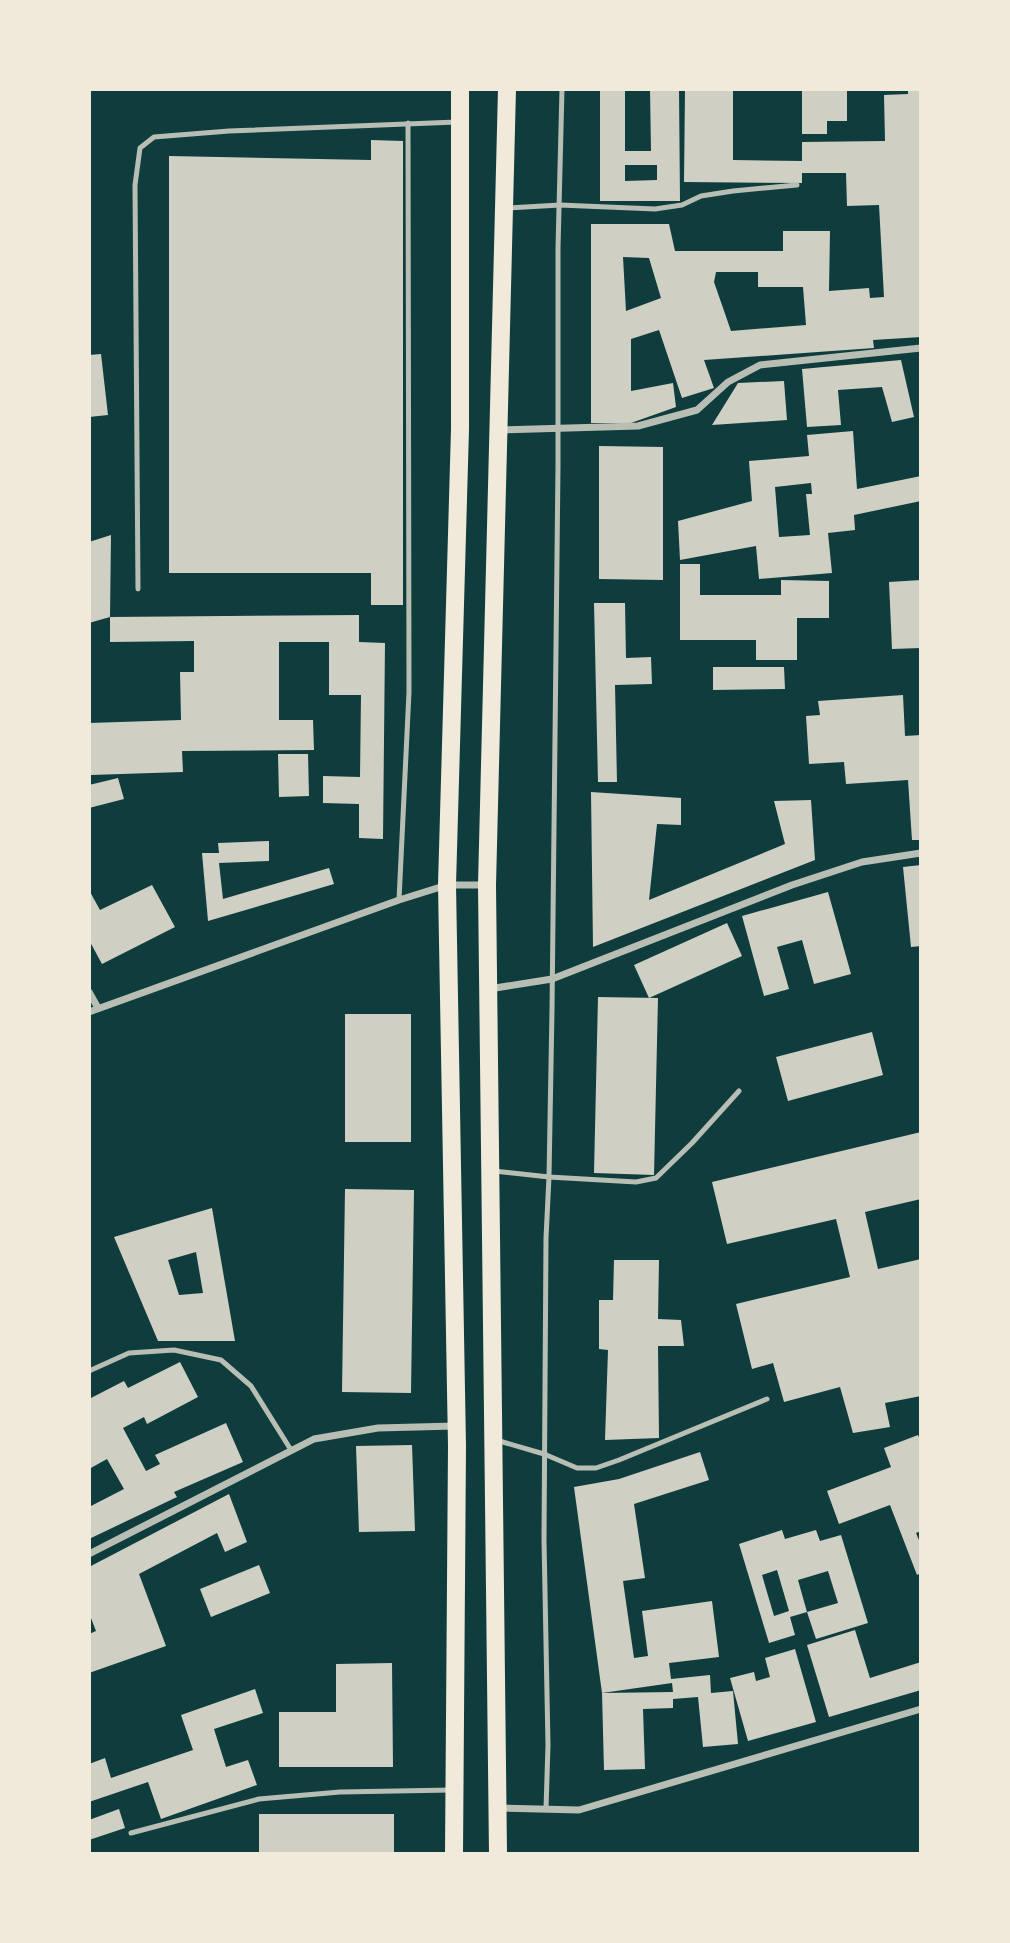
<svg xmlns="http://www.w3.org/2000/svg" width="1010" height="1943" viewBox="0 0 1010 1943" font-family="Arial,sans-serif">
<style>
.building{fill:#cfcfc3;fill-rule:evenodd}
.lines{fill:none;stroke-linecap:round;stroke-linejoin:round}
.service{stroke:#b8beb3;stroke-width:5}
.minor{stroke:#b8beb3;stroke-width:7}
.primary{stroke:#f1e9da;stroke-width:18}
</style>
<rect width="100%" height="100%" fill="#0f3d3e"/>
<g class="building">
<path d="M600 89H625V151H651L650 89H679L680 201H600ZM625 165H657V180L625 181Z"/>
<path d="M685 89H733V160L802 161V142L885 141 884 95 908 94V89H921V337L873 340 874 348 704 360 714 388 682 398 659 330 631 339V391L673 383 676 407 631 423H591V224H669L675 251H783V231H830L829 291 869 288 870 298 884 297 879 205 847 206 846 173H802V183L684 182ZM623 257 649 258 661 298 626 311ZM716 272H758V287H803L806 325 731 331 714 282Z"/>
<path d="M802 89H847V121H827V134H802Z"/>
<path d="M371 140 403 141V605H371V573H169V156L371 160Z"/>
<path d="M101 354 108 415 89 417V355Z"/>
<path d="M901 360 914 417 892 422 882 387 838 390 841 425 807 427 802 369Z"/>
<path d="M784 381 787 420 712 425 738 383Z"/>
<path d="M853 431 857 489 921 476V501L854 515 855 530 828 533 832 573 759 579 756 546 680 560 678 521 752 501 749 461 809 456 807 435ZM811 483 812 494H806L810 535 779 537 775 487Z"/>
<path d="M599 446 663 447V580L599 579Z"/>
<path d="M111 535 110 617 359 615V642L385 643 383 839 359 838V804L323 803V776L360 777 361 695H329V642H279V720H313L314 750 182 751 183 772 91 775 89 723 181 720 180 672H194V641L110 642V617L89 623V542Z"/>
<path d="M680 564H700V595H781V580L829 581V618H797V660H756V640H680Z"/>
<path d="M921 580V648L892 649 889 582Z"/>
<path d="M594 603H625L626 658 651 657 652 684 615 685 617 782H598Z"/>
<path d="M713 667H784L785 689 713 690Z"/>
<path d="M903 695 905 736 921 735V840H912L908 780 846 784 844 762 809 764 806 716 820 715 818 701Z"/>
<path d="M278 754H308L309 796 279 797Z"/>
<path d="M118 778 124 799 89 808V785Z"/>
<path d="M591 792 681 798V825L657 824 649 900 785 844 774 801 811 800 815 860 593 947Z"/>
<path d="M269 841V861L219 863 223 899 329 868 334 884 208 921 202 853H219L218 843Z"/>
<path d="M921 865V946L911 947 903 867Z"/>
<path d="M152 885 175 927 102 964 89 940V890L100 910Z"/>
<path d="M828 892 851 974 814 984 802 940 777 947 789 989 764 996 742 916Z"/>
<path d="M727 923 742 956 649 998 634 965Z"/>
<path d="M598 997 658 998 654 1175 594 1173Z"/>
<rect x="345" y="1014" width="66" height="128"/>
<path d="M872 1032 883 1075 788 1101 776 1057Z"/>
<path d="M921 1132V1199L865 1212 878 1269 921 1259V1396L885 1403 890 1427 853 1433 840 1387 784 1402 773 1363 752 1369 736 1304 850 1277 836 1219 727 1244 712 1182Z"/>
<path d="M345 1189 414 1190 411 1393 342 1392Z"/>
<path d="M212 1208 235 1341H158L114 1237ZM196 1252 203 1293 179 1295 168 1260Z"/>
<path d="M614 1260H659L658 1319 681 1320 684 1346H658L659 1438 605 1440 608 1350 599 1349V1300H613Z"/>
<path d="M180 1362 198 1397 147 1424 144 1417 123 1428 146 1471 160 1464 155 1455 226 1423 243 1462 174 1492 177 1497 89 1539V1507L124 1489 107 1459 89 1469V1399L124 1381 128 1388Z"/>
<path d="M918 1435 921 1442V1531L916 1533 921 1545V1573L917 1575 890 1505 839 1524 827 1491 891 1467 884 1448Z"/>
<path d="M412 1445 415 1531 359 1532 356 1446Z"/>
<path d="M700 1452 709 1480 634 1504 645 1578 623 1581 634 1658 648 1656 642 1611 712 1601 719 1657 669 1663 671 1679 710 1675 711 1693 733 1691 738 1744 703 1747 698 1697 673 1699V1708L643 1709 645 1769 604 1770 602 1693 673 1692 672 1683 602 1693 574 1487 619 1479Z"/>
<path d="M229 1494 247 1542 225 1552 217 1533 139 1574 166 1646 89 1673V1634L96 1631 89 1613V1567Z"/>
<path d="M782 1530 785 1539 816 1530 820 1541 841 1535 868 1623 816 1639 807 1612 838 1603 828 1571 798 1580 807 1612 790 1617 795 1635 769 1643 739 1544ZM777 1570 789 1611 774 1616 762 1575Z"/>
<path d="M259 1565 270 1593 211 1617 200 1589Z"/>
<path d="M855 1630 870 1678 921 1662V1690L829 1717 807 1645Z"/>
<path d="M795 1649 816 1722 748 1741 730 1678 754 1672 756 1681 770 1677 765 1658Z"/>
<path d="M392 1663 393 1767H279V1712H336V1664Z"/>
<path d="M255 1689 263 1713 214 1729 226 1767 248 1760 257 1785 161 1819 148 1782 89 1802V1764L105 1758 111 1778 193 1750 181 1715Z"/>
<path d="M119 1809 125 1828 89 1840V1820Z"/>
<rect x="259" y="1814" width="135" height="40"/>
</g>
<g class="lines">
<g class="service">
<path d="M507 208 560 205 655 209 682 205 701 196 733 191 797 185"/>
<path d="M138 589 135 185 140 148 154 137 229 131 457 122"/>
<path d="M399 900 409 692 408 123"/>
<path d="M494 1171 549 1177 636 1182 656 1178 692 1143 739 1091"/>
<path d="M89 1371 129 1353 174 1350 221 1360 251 1386 291 1450"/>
<path d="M496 1440 544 1454 577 1468H596L619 1460 767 1399"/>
<path d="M546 1809 548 1745 544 1540 546 1238 549 1177 552 1010 558 466V248L562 89"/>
<path d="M131 1833 259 1799 340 1792 452 1790"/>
</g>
<g class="minor">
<path d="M499 430 638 426 697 410 728 382 760 365 921 348"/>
<path d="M489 989 552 979 792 885 862 862 921 853"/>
<path d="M89 992 98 1008"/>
<path d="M89 1012 399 900 447 885H487"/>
<path d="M89 1554 314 1439 378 1428 455 1426"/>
<path d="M498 1808 579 1810 921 1709"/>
</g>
<g class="primary">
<path d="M454 1854 457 1446 447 885 460 429V89"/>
<path d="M498 1854 487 885 507 89"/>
</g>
</g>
<rect width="1010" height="1943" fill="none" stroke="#f1e9da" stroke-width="182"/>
</svg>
